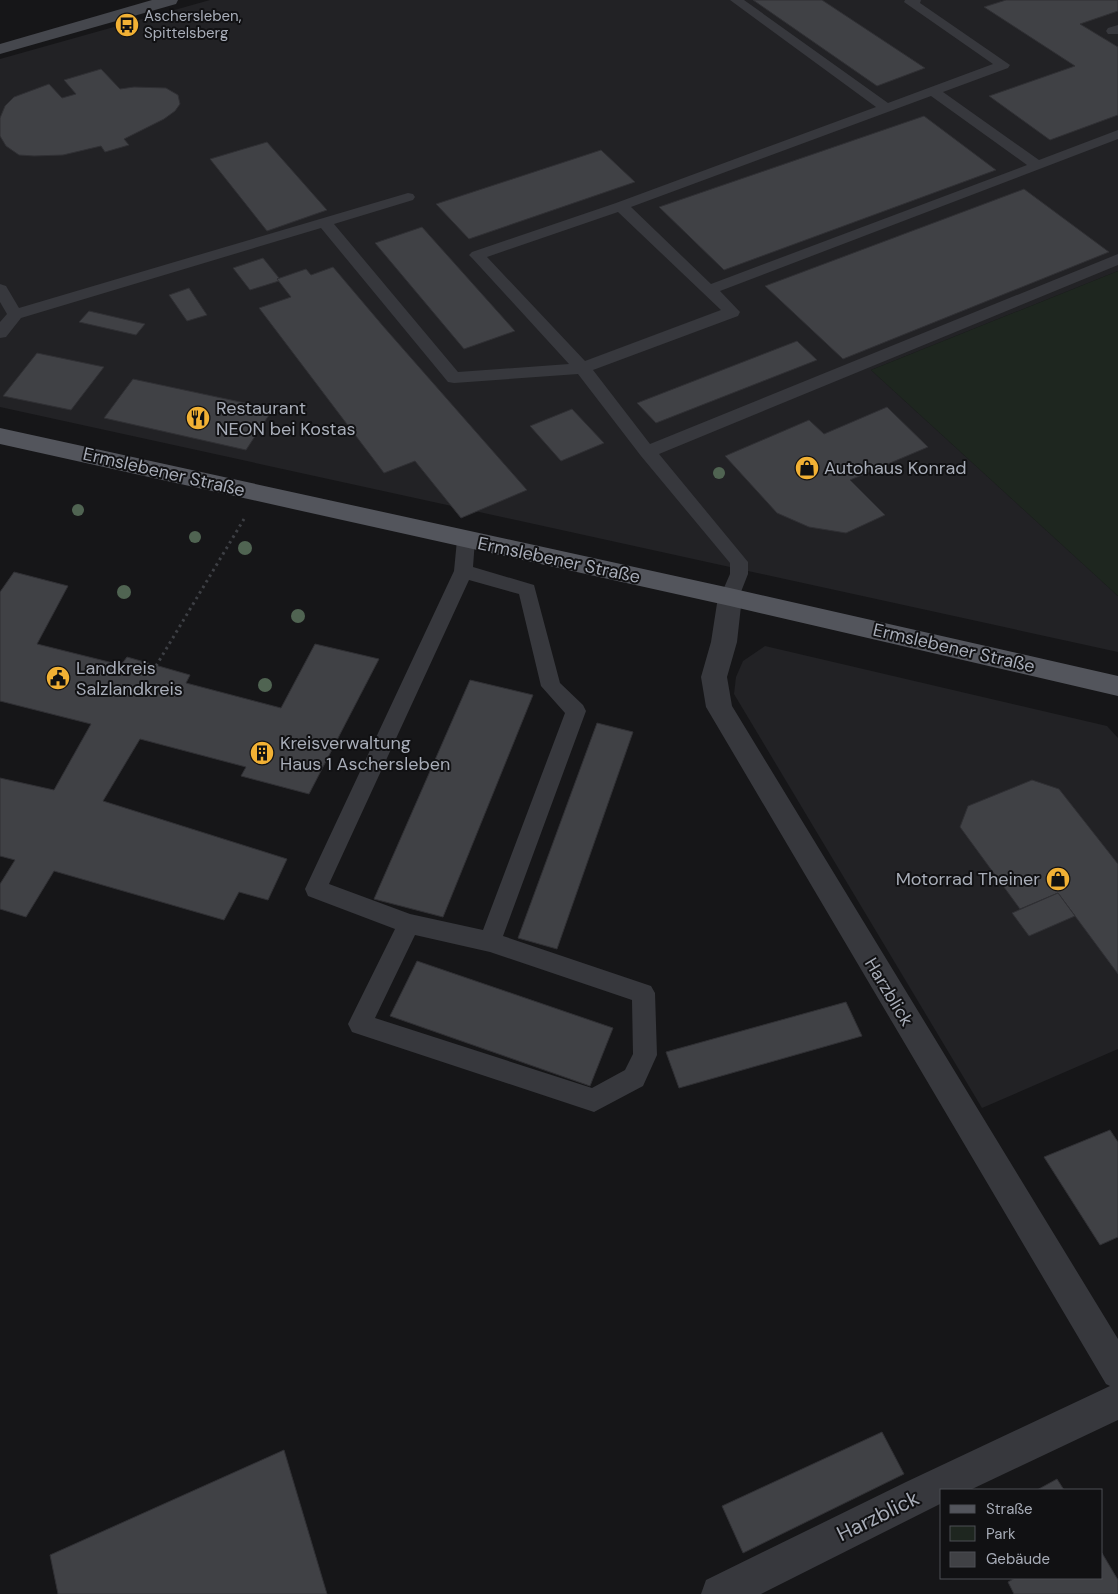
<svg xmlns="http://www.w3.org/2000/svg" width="1118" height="1594" viewBox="0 0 1118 1594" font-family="'DM Sans',sans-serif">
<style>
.built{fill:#222225}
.green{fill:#1e261f}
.building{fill:#404145;stroke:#303034}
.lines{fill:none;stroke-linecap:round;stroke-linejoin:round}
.path{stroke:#3d3f44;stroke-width:3;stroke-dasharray:2.5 4;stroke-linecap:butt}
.lane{fill:#37383d;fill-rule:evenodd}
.street{fill:#37383d;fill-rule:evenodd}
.secondary{fill:#45474d;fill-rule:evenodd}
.primary{fill:#53555c;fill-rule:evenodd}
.tree{fill:#506452}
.labels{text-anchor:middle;stroke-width:4;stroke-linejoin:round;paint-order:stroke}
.far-poi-label{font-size:15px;fill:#a8adb8;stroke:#111113;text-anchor:start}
.poi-label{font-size:18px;fill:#a8adb8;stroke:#111113;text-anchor:start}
.street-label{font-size:18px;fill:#a8adb8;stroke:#111113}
.near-street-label{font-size:21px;fill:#a8adb8;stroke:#111113}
</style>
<rect width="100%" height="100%" fill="#161618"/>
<g class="built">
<path d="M210 0H1118V271L871 370 1118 596V652L0 407V59Z"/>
<path d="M765 646 1107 726 1118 738V1049L982 1108 734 694 736 677 743 661Z"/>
</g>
<path class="green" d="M1118 271V596L871 370Z"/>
<g class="building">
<path d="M753 0H822L925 68 877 86Z"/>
<path d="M1006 0H1118V11L1080 24 1118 47V115L1050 140 989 96 1075 66 984 7Z"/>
<path d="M101 69 120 89 134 87 166 88 178 95 180 104 175 111 164 119 124 139 129 145 105 152 101 146 63 155 34 156 19 155 6 146 0 136V118L5 106 14 97 49 84 62 98 76 94 64 80Z"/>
<path d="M924 116 996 170 724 270 659 207Z"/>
<path d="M267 142 327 210 267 231 210 159Z"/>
<path d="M601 150 635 182 469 239 436 204Z"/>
<path d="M1024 189 1109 252 843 359 765 286Z"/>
<path d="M422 227 515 331 464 349 375 243Z"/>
<path d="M263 258 279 278 277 279 279 281 250 290 233 268Z"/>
<path d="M333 267 383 326 527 490 461 518 415 461 384 473 259 308 291 297 277 279 306 269 311 275Z"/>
<path d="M189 288 207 315 187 321 169 295Z"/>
<path d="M89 311 145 324 136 335 79 322Z"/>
<path d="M797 341 817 360 656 423 637 403Z"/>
<path d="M37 353 104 367 71 410 3 396Z"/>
<path d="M133 379 273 409 246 450 104 418Z"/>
<path d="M887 407 928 447 850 480 885 515 846 533 809 527 777 513 725 456 809 420 824 434Z"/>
<path d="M572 409 604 443 561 461 530 426Z"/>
<path d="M14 572 68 586 37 644 121 665 127 657 190 675 186 683 281 708 315 644 379 659 309 794 241 776 246 767 140 739 103 801 287 859 268 900 239 892 224 920 54 871 26 917 0 909V884L15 860 0 856V778L54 790 91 724 0 701V592Z"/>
<path d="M470 680 533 695 443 917 374 899Z"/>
<path d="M597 723 633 732 557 949 518 938Z"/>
<path d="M1032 780 1059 789 1118 864V974L1058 893 1020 909 960 827 968 806Z"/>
<path d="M1058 893 1075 916 1029 936 1012 913Z"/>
<path d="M417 961 613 1028 590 1086 390 1016Z"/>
<path d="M846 1002 862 1036 679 1088 666 1052Z"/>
<path d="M1110 1130 1118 1142V1237L1100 1245 1044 1157Z"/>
<path d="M882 1432 904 1474 743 1553 722 1506Z"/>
<path d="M284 1450 327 1594H58L50 1555Z"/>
<path d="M1057 1479 1064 1490H1037Z"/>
<path d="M1102 1553 1118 1580V1594H1014L1008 1582 1015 1578H1102Z"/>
</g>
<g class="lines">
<path class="path" d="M156 666 244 519"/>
<g class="lane">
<path d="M730 0H744L888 103 993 64 904 2 905 0H921L920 3 1010 65 1008 68 943 92 1039 160 1118 130V139L720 291 740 312 738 316 593 370 650 444 1118 254V265L659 454 748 562V574L737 602 730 604 723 602 720 597 730 574V563L641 456 578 374 454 383 448 382 321 228 21 318 6 337 0 338V322L7 314 0 302V284L6 286 19 308 408 193 413 194 415 197 413 200 334 224 458 372 569 364 472 258 469 255 472 252 616 203 876 107ZM931 96 1027 165 711 284 631 207ZM618 212 721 310 585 361 487 257Z"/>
<path d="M1118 25V34H1108L1106 31 1108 28Z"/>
<path d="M466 533 473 535 475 540 473 567 534 585 560 683 583 705 586 711 503 936 651 986 655 993 657 1055 643 1086 594 1112 352 1032 348 1024 395 929 308 896 305 889 454 571 457 540 459 535ZM469 580 519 594 541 686 565 713 483 930 410 914 329 884ZM415 935 490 952 632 1000 633 1054 625 1070 592 1088 375 1018Z"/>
</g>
<path class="street" d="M730 588 739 591 742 597 737 642 727 677 732 706 1118 1339V1420L970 1490H942V1503L761 1594H701L706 1580 906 1482 1110 1386 1106 1384 706 707 701 677 711 642 718 597 721 591Z"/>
<path class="secondary" d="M152 0H178L176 4 0 54V44Z"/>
<path class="primary" d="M0 428 730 588 1118 676V696L730 606 0 444Z"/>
</g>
<g class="tree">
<circle cx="719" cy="473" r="6"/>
<circle cx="78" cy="510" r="6"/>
<circle cx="195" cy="537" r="6"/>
<circle cx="245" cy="548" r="7"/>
<circle cx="124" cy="592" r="7"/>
<circle cx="298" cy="616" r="7"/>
<circle cx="265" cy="685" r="7"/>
</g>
<defs>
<g id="bus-disc" transform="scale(1.25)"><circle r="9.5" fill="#f2b134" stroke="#111113"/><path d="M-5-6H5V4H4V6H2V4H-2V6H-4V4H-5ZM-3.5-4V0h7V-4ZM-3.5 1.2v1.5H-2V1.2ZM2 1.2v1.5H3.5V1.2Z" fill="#111"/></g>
<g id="restaurant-disc" transform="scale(1.25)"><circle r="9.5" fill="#f2b134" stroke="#111113"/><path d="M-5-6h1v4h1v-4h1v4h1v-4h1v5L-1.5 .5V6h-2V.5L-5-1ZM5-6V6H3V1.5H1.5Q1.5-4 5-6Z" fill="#111"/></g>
<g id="shop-disc" transform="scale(1.25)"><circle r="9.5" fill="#f2b134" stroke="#111113"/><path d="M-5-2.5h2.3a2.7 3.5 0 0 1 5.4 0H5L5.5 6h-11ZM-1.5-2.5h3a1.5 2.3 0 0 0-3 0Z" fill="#111"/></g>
<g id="civic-disc" transform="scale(1.25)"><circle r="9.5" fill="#f2b134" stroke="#111113"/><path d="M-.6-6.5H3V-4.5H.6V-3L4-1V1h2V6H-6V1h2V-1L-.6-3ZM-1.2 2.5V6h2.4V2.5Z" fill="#111"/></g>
<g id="building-disc" transform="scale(1.25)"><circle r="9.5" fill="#f2b134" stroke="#111113"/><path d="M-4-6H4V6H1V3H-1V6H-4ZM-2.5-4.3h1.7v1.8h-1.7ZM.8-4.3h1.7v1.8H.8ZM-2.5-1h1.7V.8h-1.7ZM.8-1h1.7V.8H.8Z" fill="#111"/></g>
</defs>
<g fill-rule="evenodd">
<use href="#bus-disc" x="127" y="25"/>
<use href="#restaurant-disc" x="198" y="418"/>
<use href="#shop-disc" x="807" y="468"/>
<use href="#civic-disc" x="58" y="678"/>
<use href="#building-disc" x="262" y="753"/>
<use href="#shop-disc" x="1058" y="879"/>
</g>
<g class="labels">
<g class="far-poi-label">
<text x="144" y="21">Aschersleben,<tspan x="144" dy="17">Spittelsberg</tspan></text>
</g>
<g class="poi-label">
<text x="216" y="414">Restaurant<tspan x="216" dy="21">NEON bei Kostas</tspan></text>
<text x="824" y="474">Autohaus Konrad</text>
<text x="76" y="674">Landkreis<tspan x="76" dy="21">Salzlandkreis</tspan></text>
<text x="280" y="749">Kreisverwaltung<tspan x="280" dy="21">Haus 1 Aschersleben</tspan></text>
<text x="1040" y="885" text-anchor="end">Motorrad Theiner</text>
</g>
<g class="street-label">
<text transform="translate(164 472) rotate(13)" y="6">Ermslebener Straße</text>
<text transform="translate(559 560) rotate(12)" y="6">Ermslebener Straße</text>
<text transform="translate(954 648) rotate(13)" y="6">Ermslebener Straße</text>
<text transform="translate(889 992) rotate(59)" y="6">Harzblick</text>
</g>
<g class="near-street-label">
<text transform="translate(878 1516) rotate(-26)" y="7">Harzblick</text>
</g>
</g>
<rect x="940" y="1489" width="162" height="90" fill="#111113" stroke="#4d4f55"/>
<rect x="950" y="1505" width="25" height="8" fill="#53555c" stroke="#4d4f55"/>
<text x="986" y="1514" font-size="15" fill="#a8adb8">Straße</text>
<rect x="950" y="1526" width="25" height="15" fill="#1e261f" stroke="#4d4f55"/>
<text x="986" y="1539" font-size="15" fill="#a8adb8">Park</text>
<rect x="950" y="1552" width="25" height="15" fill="#404145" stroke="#4d4f55"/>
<text x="986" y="1564" font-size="15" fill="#a8adb8">Gebäude</text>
</svg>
